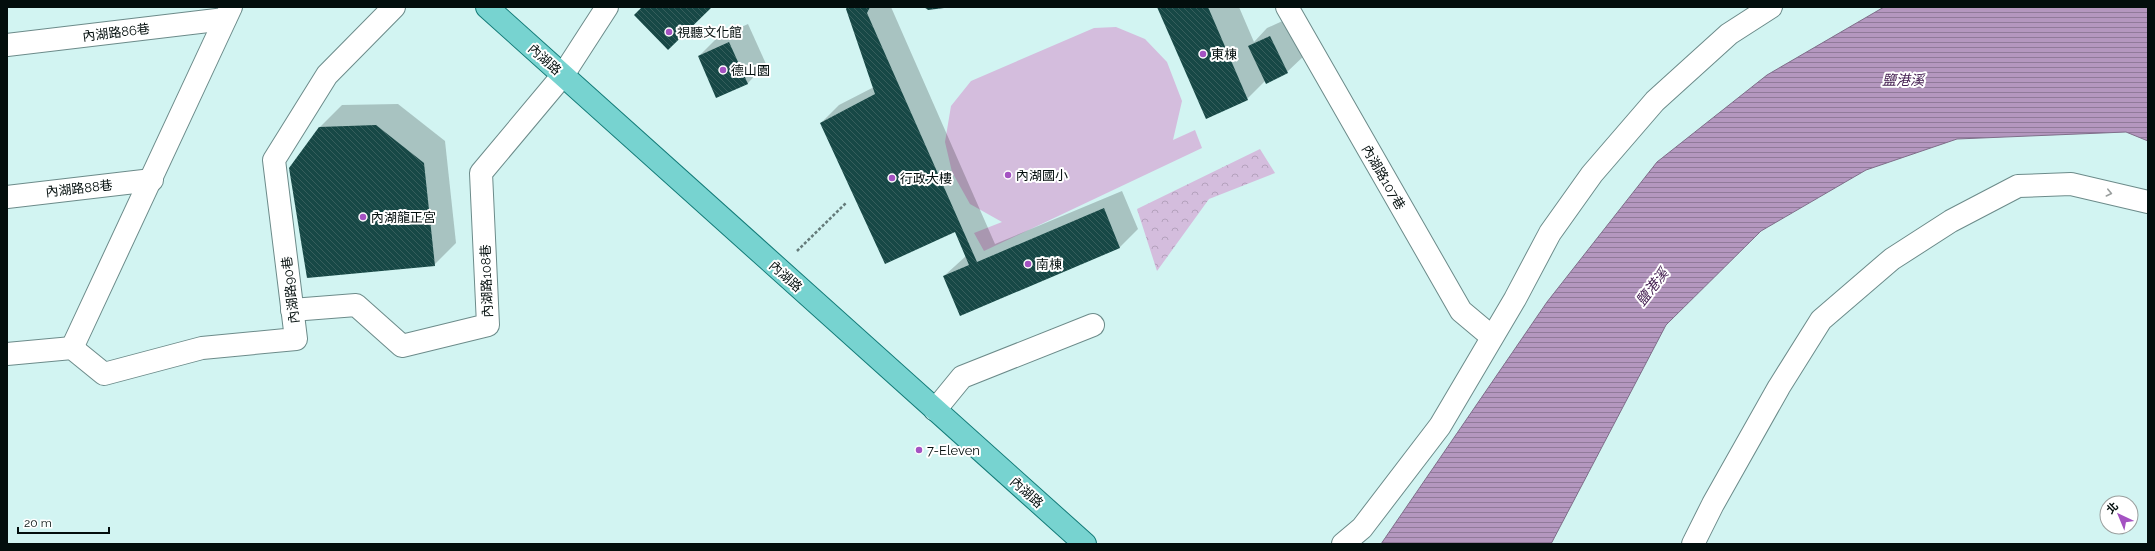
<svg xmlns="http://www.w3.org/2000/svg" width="2155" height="551" viewBox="0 0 2155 551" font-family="Raleway,'Noto Sans TC',sans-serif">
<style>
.forest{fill:url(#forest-crowns)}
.pitch{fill:#d4bddd}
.water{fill:url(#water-rules);stroke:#7f6e8a}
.shadow{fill:#0003}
.building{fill:url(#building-back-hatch)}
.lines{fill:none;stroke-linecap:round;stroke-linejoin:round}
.minor-casing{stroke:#6c8b8a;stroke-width:24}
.major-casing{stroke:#137b78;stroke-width:24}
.path{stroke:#657b7a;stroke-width:2.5;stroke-dasharray:3 2;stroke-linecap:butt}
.minor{stroke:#fff;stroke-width:22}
.major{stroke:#77d3d0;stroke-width:22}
.oneway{stroke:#9a9f9e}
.poi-dot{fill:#a452c2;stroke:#fff;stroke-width:1.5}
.labels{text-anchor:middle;stroke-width:4;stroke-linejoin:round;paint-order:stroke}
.street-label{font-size:13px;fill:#030e0d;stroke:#fff}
.poi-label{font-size:13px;fill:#030e0d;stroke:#fff;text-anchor:start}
.water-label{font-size:14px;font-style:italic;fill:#452052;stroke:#fff}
</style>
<defs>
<pattern id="forest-crowns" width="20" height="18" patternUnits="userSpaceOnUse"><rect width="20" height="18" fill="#d4bddd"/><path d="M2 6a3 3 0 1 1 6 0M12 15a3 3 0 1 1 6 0" fill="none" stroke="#b4a1bc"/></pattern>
<pattern id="water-rules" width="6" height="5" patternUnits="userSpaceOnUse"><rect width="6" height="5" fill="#b497bf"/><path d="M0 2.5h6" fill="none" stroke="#907a9a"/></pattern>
<pattern id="building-back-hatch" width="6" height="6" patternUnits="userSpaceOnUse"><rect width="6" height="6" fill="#174846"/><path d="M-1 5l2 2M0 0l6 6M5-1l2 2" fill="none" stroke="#365e5c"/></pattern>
</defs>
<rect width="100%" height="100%" fill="#d2f4f2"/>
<path class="forest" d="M1260 149 1275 173 1209 199 1157 271 1137 209Z"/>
<path class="pitch" d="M1116 27 1145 39 1167 62 1182 101 1173 140 1195 130 1202 148 984 251 974 233 1002 222 970 204 952 172 945 142 951 106 971 81 1094 28Z"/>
<path class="water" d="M1884 7H2148V141L2126 132 1957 139 1866 170 1761 231 1666 325 1551 544H1381L1547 302 1657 162 1767 75Z"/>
<g class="shadow">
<path d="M848 7H891L995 244 1122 191 1138 229 1120 247 960 315 944 276 966 256 955 231 821 123 839 105 874 87Z"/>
<path d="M1158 7H1239L1254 42 1267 28 1289 18 1306 54 1287 72 1265 81 1247 99Z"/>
<path d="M748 24 766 64 748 83 717 97 699 56 717 38Z"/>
<path d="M398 104 445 141 456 243 434 265 320 127 342 105Z"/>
</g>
<g class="building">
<path d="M642 7H712L668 50 634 15Z"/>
<path d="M847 7H870L867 13 977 262 1104 208 1120 248 960 316 943 276 969 265 955 232 885 264 820 123 875 94 846 9Z"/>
<path d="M924 7H944V8L928 10Z"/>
<path d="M1157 7H1208L1248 100 1206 119Z"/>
<path d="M1270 36 1288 73 1266 84 1248 46Z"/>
<path d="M729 42 748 84 716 98 698 56Z"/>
<path d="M376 125 424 163 435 266 307 278 289 168 319 127Z"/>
</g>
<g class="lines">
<g class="minor-casing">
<g id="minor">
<path d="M1287 7 1461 311 1492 337"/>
<path d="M7 45 225 19"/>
<path d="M7 197 152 180"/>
<path d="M292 310 356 305 402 346 488 325 481 173 563 75 607 7"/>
<path d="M72 348 231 7"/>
<path d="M7 354 72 348 104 374 202 348 296 339 274 160 327 75 394 7"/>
<path d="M935 410 962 377 1093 325"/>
<path d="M1343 544 1362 528 1440 426 1515 299 1550 233 1592 174 1655 101 1729 34 1771 7"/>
<path d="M1693 544 1713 504 1779 387 1821 320 1892 259 1951 221 2018 186 2071 184 2148 202"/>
</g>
</g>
<g class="major-casing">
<path id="major" d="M487 7 1085 544"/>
</g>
<path class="path" d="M797 251 846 203"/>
<use href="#minor" class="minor"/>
<use href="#major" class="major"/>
</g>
<defs><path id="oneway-chevron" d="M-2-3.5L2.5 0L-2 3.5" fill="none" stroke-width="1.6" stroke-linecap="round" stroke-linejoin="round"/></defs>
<use class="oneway" href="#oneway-chevron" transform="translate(2109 193) rotate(13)"/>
<g class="poi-dot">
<circle cx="669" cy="32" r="4"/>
<circle cx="1203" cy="54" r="4"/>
<circle cx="723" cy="70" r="4"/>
<circle cx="1008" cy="175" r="4"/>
<circle cx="892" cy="178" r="4"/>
<circle cx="363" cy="217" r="4"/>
<circle cx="1028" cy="264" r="4"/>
<circle cx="919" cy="450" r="4"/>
</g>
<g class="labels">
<g class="street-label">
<text transform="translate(116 32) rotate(-7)" y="5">內湖路86巷</text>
<text transform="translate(545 59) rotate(42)" y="5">內湖路</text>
<text transform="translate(1384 177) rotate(60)" y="5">內湖路107巷</text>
<text transform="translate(79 188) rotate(-6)" y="5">內湖路88巷</text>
<text transform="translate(786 276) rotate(42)" y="5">內湖路</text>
<text transform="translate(486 281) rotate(-92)" y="5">內湖路108巷</text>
<text transform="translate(290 290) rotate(-97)" y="5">內湖路90巷</text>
<text transform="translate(1027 492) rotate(42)" y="5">內湖路</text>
</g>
<g class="poi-label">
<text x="677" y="37">視聽文化館</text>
<text x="1211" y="59">東棟</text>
<text x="731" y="75">德山園</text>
<text x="1016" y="180">內湖國小</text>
<text x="900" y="183">行政大樓</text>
<text x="371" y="222">內湖龍正宮</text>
<text x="1036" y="269">南棟</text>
<text x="927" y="455">7-Eleven</text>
</g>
<g class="water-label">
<text x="1903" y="85">鹽港溪</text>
<text transform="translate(1652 287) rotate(-52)" y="5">鹽港溪</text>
</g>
</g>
<rect width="2155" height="551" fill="none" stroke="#030e0d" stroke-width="16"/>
<g transform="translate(2119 515) rotate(316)"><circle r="19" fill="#ffffff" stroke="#9a9f9e"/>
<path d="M0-3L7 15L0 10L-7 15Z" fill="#a452c2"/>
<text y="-6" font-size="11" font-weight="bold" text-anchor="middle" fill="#030e0d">北</text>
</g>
<path d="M18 527v6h91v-6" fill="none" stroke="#030e0d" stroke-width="2"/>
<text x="24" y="527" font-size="12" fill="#030e0d" stroke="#ffffff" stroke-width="3" paint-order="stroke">20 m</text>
</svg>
